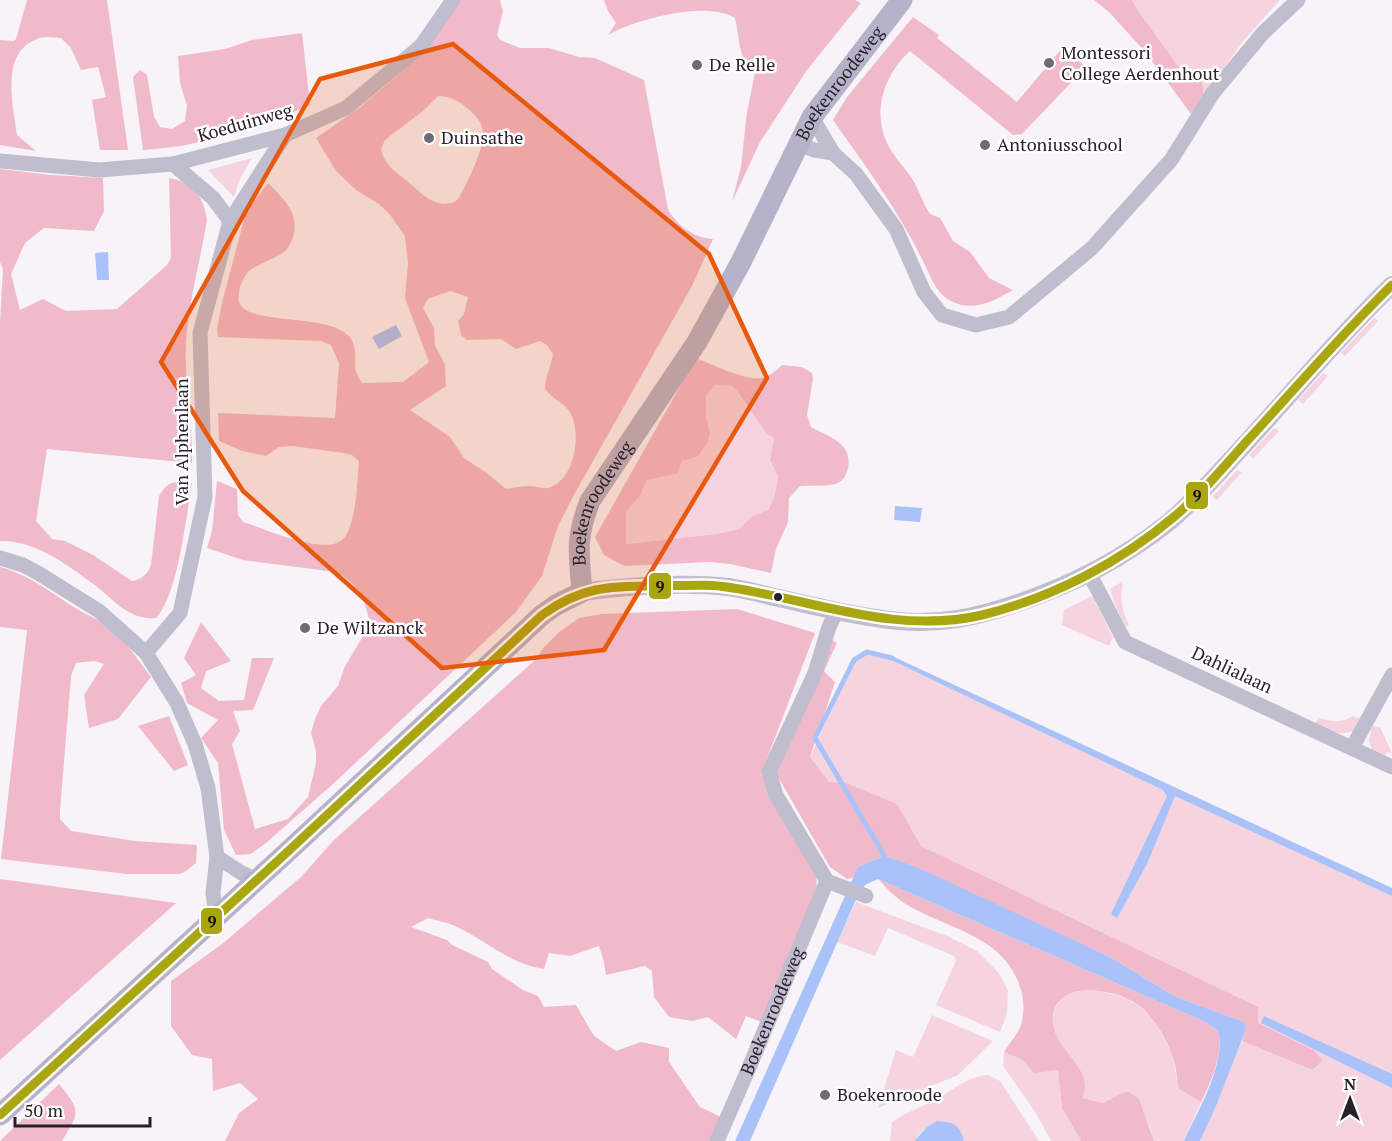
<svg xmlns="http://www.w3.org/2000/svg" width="1392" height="1141" viewBox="0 0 1392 1141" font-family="'PT Serif',serif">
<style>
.green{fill:#f6d4df}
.forest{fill:#f0bacb;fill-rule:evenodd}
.water{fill:#a9c3fa}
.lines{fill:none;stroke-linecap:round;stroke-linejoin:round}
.stream{stroke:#a9c3fa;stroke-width:5}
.minor{stroke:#c0bdcf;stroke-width:15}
.tertiary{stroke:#c0bdcf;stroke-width:18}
.secondary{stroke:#b6b2c8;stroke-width:21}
.bus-1-casing{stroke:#fff;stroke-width:14}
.bus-1{stroke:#a9a612;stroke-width:9}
.marked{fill:#e8590c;fill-opacity:0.2;stroke:#e8590c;stroke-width:4.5;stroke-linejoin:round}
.poi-dot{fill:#706a74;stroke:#fff;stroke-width:2}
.bus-dot{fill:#28212c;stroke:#fff;stroke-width:2}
.labels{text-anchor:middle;stroke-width:5;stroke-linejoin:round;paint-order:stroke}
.poi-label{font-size:18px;fill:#28212c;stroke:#fff;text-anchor:start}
.street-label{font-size:18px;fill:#28212c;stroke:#fff}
.line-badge{stroke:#fff;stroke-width:2}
.pale-badge-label{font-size:16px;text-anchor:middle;font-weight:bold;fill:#111}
</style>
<rect width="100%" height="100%" fill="#f7f3f9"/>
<g class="green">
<path d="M1132 0H1280L1244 40 1204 96 1201 79 1181 70 1137 9Z"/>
<path d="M252 158 239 181 234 197 208 170Z"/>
<path d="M1374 318 1378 321 1345 356 1341 353Z"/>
<path d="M1323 373 1328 376 1303 404 1298 400Z"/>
<path d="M715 385 731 386 737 391 767 433 774 438 770 460 778 476 776 495 769 509 751 517 739 529 716 534 626 544V512L640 496 647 480 677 474 682 461 710 432 706 416V395Z"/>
<path d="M1274 428 1279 431 1253 459 1249 455Z"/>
<path d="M1237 470 1242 472 1217 500 1212 497Z"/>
<path d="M1123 581C1120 598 1121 609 1129 625L1126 626 1117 609 1110 589Z"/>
<path d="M1092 596 1113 637 1109 646 1062 625 1064 610Z"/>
<path d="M867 655 889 659 1392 895V1141H1200L1242 1041 1312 1070 1313 1050 1258 1023 1257 1009 921 846 829 783 810 757 854 662 860 657Z"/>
<path d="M1353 716 1361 719 1354 731C1339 736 1328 730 1313 725L1320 718C1332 722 1342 723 1353 716Z"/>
<path d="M1372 726 1380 727 1392 753 1387 752 1384 757 1372 751 1369 740Z"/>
<path d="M856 902 947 936 977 951 998 972 1008 991 1007 1014 1000 1032 936 1005 956 961 954 956 888 928 875 956 837 942Z"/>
<path d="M1096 990C1132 998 1147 1006 1165 1040 1168 1047 1173 1054 1174 1061 1176 1071 1176 1079 1179 1089L1201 1102 1184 1141H1154L1149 1124 1103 1103 1083 1098C1084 1094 1085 1088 1085 1084 1081 1057 1040 1036 1056 1007 1065 991 1079 991 1096 990Z"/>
<path d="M932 1015 993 1041 958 1075 878 1108 896 1050 913 1057Z"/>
<path d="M1004 1052 1023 1060 1058 1069 1062 1108 1081 1141H1051L1036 1113 1003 1066Z"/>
<path d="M988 1075 1000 1081 1039 1141H964C956 1111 927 1119 914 1141H890L892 1122C906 1112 922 1107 938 1098 954 1089 969 1076 988 1075Z"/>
</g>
<g class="forest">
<path d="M27 0H107L128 150H100L92 100 106 97 98 67 81 70 71 48 61 38C54 38 44 36 37 39 0 53 13 103 17 135L36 151 0 145V40L14 41 16 39Z"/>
<path d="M459 0H500L503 11 497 35 500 40 520 48H549L579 57 595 58 644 80 668 209C677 226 694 238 713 239L692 286 575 493 558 526 542 576 516 612 333 784 266 843 251 854 236 855 224 830 218 763 201 738 218 720 187 703 181 683 196 675 184 658 201 622 231 661 206 671 201 688 219 701 244 700 252 658H274L253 710 233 711 240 731 232 744 255 829 288 819 308 797 316 763V751L311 733 315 719 321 706 338 686 345 666 370 625C366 602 359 583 336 572L243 560 207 548 212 531 217 481 237 489 238 515 243 522C264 528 328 558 344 538 357 521 357 481 359 461L352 455 343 453 293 446 279 447 266 456 242 451 219 441 218 413 335 418 339 363 331 345 321 341 218 337 217 328 223 299 246 212 268 183C282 197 301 214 293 237 291 242 289 248 284 252 275 259 255 265 248 272 242 279 237 292 239 302 247 326 326 312 349 336 358 346 354 360 356 371 357 375 360 380 362 383L403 382 429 362 405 298 408 263 405 236 391 216 379 204 356 190 336 171 316 138 359 108 405 69ZM438 96C450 96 459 101 467 108 472 112 477 117 480 122 489 140 472 172 464 188 461 193 460 199 454 202 437 208 425 197 413 186 400 174 385 168 381 149L385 140 424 110ZM450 291 468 297 464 314 458 321 461 335 467 340 501 339 516 349 540 341 547 345 553 354C551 367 545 377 545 389 551 398 563 402 569 411 583 431 575 481 548 488 542 489 535 486 529 486 521 486 513 488 506 489L487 473 464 458 450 437 410 410 446 386 445 365 435 345 434 328 423 308 428 299Z"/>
<path d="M604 0H855L861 3 807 70 760 142 732 202 741 167 747 112 755 73C737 58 740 38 735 18 707 0 636 19 608 35L616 23 608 11Z"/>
<path d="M1094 0H1132L1137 9 1181 70 1201 78 1204 96 1191 114 1146 53 1110 13Z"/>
<path d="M913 17 939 35 937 38 1017 102 1063 47 1086 67 1022 134 1013 135 910 51C884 75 872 111 887 143 893 156 903 165 911 177 919 189 922 202 930 214L940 218 953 241 970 252 989 278 1013 290C995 300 975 312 953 302 936 294 932 279 924 263 899 211 866 167 833 120L847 97Z"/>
<path d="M302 33 310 105C258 128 200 147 143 150L133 77 140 70 147 75 154 117 160 127 172 129 185 121 187 106 180 83 178 56 225 49 252 40Z"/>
<path d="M0 169 51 175 103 178 104 211 94 231 44 228 25 243 11 274 20 310 43 299 66 311 117 309 167 265 171 258 169 178C193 182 204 197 207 220 201 257 191 293 187 329 182 374 193 419 192 463L47 449 36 521 52 539 65 541 93 555 132 581C142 579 147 575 151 565L159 496C169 479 174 482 192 483 186 517 178 595 156 618 129 620 115 601 96 586 69 566 36 540 0 541V323L3 269 0 262Z"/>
<path d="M696 358C711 364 746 381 762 378 770 376 776 371 782 365L802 367 812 373 813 379 807 415 811 427C829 437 853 443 848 468 846 475 844 480 838 483 829 487 811 485 800 486L789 498 788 522 776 549 771 573 730 564 709 562 624 566 604 555 595 537ZM715 385 731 386 737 391 767 434 774 438 770 460 778 476 775 495 769 509 751 517 739 529 716 534 626 544V512L640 496 647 480 677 474 682 461 698 456 708 441 710 432 706 416V395Z"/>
<path d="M0 567C30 575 51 593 77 609 86 615 97 618 105 625 124 639 138 659 151 677L118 719 89 728 84 695 104 664 94 661 76 663 71 676 60 811V819L71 831 135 841 197 845 196 863 186 871 180 874H126L1 859 27 630 0 627Z"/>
<path d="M737 609 815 633 761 774 816 873 817 892 761 1022 746 1016 736 1039 708 1017 692 1021 669 1017 654 997 652 971 645 966 606 975 604 962 599 946 570 956 549 953 544 969C509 964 486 940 455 926 447 922 437 921 428 918L411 927 447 940 452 945 488 962 492 969 523 990 538 996 544 1007 576 1005 594 1036 616 1051 641 1042 669 1048V1062L700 1107 721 1117 710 1141H225L239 1113 258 1099 240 1083 213 1091 212 1059 192 1055 171 1026V981L222 944 301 877 334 840 535 660 544 647 559 632 579 618 601 614Z"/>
<path d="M823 636 837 643 824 671 835 682 810 757 829 782 846 783 897 804 921 846 1258 1007V1023L1313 1050 1323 1060 1312 1070 1242 1041 1245 1032 1242 1021 1176 997 1110 957 892 858 881 857 858 867 855 877 847 879 830 867 774 770Z"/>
<path d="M169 716 188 765 174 771 138 726Z"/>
<path d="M0 879 176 903 0 1060Z"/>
<path d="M878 879 1205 1022 1218 1031C1224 1054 1211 1081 1201 1102L1179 1089C1176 1079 1177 1066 1173 1058 1168 1042 1157 1023 1145 1011 1126 990 1060 976 1053 1015 1049 1043 1082 1059 1085 1084 1085 1088 1084 1094 1083 1098L1103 1103 1127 1091 1139 1099 1154 1141H1081L1062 1108 1058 1070 1034 1073 1023 1060 1004 1052C1009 1044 1018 1034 1021 1025 1025 1011 1024 997 1019 984 1001 933 941 928 901 901 893 895 885 886 878 879Z"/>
<path d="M59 1084C81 1111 80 1112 62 1141H0Z"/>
</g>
<g class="water">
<path d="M108 252 109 280H97L95 253Z"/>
<path d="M396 325 402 336 379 349 372 337Z"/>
<path d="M895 506 922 508 920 522 894 520Z"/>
<path d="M892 656 1392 888V896L1175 796 1147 864 1117 918 1111 914 1167 796 1163 790 889 659Z"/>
<path d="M881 857 892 858 923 870 1110 957 1176 997 1242 1021 1246 1026 1245 1032 1216 1106 1200 1141H1184C1197 1112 1227 1062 1218 1031L1205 1022 878 879 865 885 855 902 750 1141H735L858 867Z"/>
<path d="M1264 1016 1392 1074V1088L1261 1023Z"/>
<path d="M937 1121C954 1122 959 1124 964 1141H914L927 1127Z"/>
</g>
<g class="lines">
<path class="stream" d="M885 857 815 738 854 660 867 652 892 658"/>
<g class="minor">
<path d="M812 117 833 153 856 174 896 229 924 292 942 315 976 325 1009 317 1092 248 1171 160 1213 93 1263 33 1298 0"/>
<path d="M799 144 814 150 833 153"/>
<path d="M0 161 99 170 173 164 285 135 346 108 421 46 453 0"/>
<path d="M173 164 213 198 230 221"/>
<path d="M0 558 23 565 38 573 99 611 146 653 177 703 195 744 208 788 217 857 240 872 256 880"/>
<path d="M1089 573 1125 642 1392 767"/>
<path d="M146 653 180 613 205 497 200 333 230 221 285 135"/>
<path d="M1352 748 1392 675"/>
<path d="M827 881 866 896"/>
<path d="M216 917 213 893 217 857"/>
<path id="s1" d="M717 1141 748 1070 827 881 776 795 769 772 815 673 829 627 837 610"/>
</g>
<path class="tertiary" d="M582 592C630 586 680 582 728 587 743 589 759 593 774 597 815 606 857 617 899 621 940 625 977 617 1015 604 1069 586 1124 558 1169 522 1193 502 1214 478 1235 455 1288 398 1337 338 1392 285"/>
<path class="secondary" id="s2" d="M0 1115 283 856 542 615 556 605 582 592C579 553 575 539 590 501L697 342 741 262 812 117 902 0"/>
<g class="bus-1-casing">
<path id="bus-1" d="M0 1115 283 856 542 615C580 587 609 586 654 586 681 586 707 583 733 588 816 601 898 635 982 615 1052 598 1121 562 1175 516 1201 494 1224 467 1247 441 1295 389 1341 335 1392 285"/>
</g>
<use href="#bus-1" class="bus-1"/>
</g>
<path class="marked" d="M453 44 709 254 767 378 604 650 442 668 243 491 161 362 320 79Z"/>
<g class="poi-dot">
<circle cx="1049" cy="63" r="6"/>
<circle cx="697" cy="65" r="6"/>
<circle cx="429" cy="138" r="6"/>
<circle cx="985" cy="145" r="6"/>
<circle cx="305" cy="628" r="6"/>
<circle cx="825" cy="1095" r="6"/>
</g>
<circle class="bus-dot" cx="778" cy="597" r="5"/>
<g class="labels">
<g class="poi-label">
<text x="1061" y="59">Montessori<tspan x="1061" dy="21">College Aerdenhout</tspan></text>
<text x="709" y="71">De Relle</text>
<text x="441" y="144">Duinsathe</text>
<text x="997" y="151">Antoniusschool</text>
<text x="317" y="634">De Wiltzanck</text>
<text x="837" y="1101">Boekenroode</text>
</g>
<g class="street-label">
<text dy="6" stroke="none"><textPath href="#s2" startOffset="1364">Boekenroodeweg</textPath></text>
<text transform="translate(245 123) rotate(-16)" y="6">Koeduinweg</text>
<text transform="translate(182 442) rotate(-90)" y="6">Van Alphenlaan</text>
<text dy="6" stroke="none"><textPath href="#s2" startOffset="878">Boekenroodeweg</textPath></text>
<text transform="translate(1232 670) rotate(25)" y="6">Dahlialaan</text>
<text dy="6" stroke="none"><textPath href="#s1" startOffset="141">Boekenroodeweg</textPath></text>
</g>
</g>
<g class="line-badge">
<rect x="1185" y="481" width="24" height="29" rx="6" fill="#a9a612"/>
<rect x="648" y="572" width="24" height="28" rx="6" fill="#a9a612"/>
<rect x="200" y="907" width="23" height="28" rx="6" fill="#a9a612"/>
</g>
<g class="pale-badge-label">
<text x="1197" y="501">9</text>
<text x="660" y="592">9</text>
<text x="212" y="927">9</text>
</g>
<g transform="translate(1350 1099)" stroke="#ffffff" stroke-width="4.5" paint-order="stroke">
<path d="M0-4.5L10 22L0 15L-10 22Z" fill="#28212c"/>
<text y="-9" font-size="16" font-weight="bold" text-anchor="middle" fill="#28212c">N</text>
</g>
<path d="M15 1117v9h135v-9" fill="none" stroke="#28212c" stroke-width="3"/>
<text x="24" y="1117" font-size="18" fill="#28212c" stroke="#ffffff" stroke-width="4.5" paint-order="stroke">50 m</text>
</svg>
